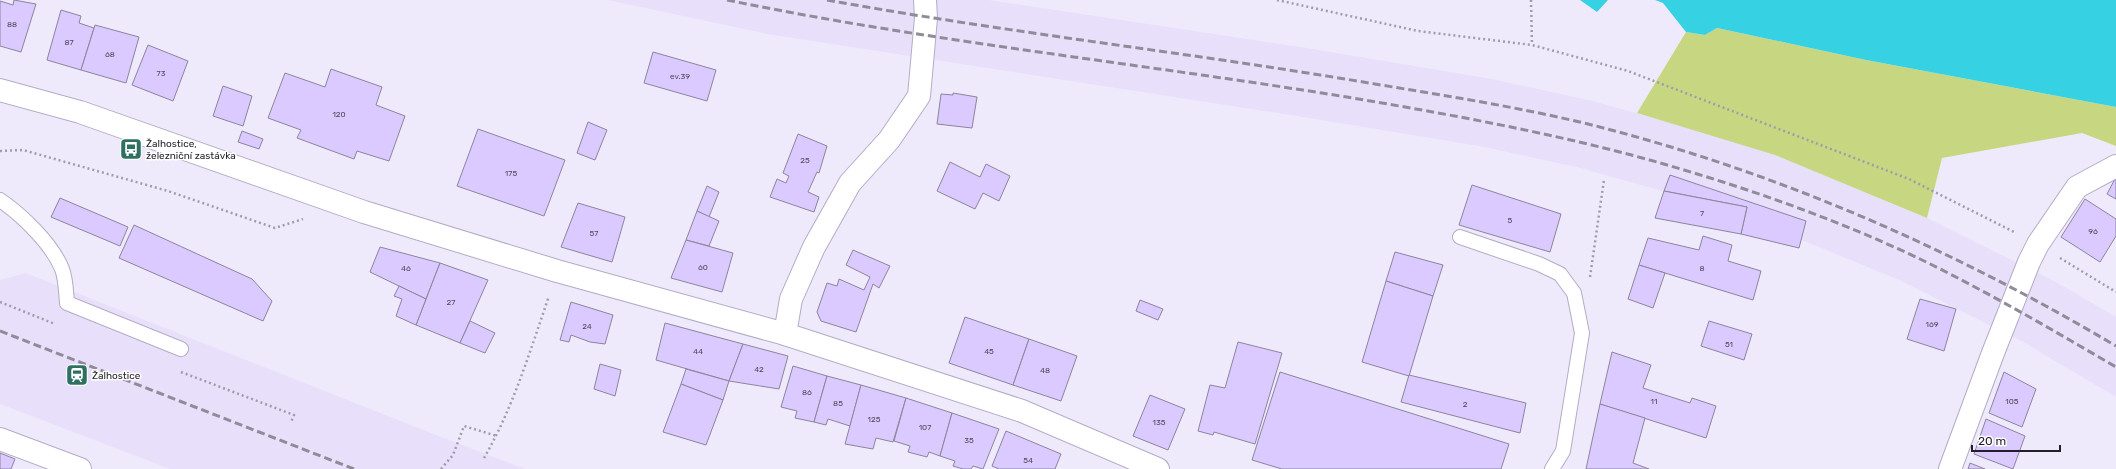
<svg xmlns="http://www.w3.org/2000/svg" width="2116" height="469" viewBox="0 0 2116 469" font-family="Rubik,sans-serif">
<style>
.built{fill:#e8dffb}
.green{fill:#c7d781}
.water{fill:#36d2e4}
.building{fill:#dbcaff;stroke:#8c849d}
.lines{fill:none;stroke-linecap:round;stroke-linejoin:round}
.lane-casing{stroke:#b4acc6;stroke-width:16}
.street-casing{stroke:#b4acc6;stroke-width:24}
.secondary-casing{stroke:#b4acc6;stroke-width:24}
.path{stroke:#a09caa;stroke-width:2.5;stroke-dasharray:2 3;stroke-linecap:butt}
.lane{stroke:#fff;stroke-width:14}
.street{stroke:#fff;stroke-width:22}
.secondary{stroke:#fff;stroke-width:22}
.rail{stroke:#908b99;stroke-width:3;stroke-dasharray:8 4;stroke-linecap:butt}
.labels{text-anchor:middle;stroke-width:3;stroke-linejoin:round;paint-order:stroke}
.number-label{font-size:8px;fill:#504a5e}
.poi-label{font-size:10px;fill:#221f29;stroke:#fff;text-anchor:start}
</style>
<rect width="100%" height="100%" fill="#efeafb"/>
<g class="built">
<path d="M608 0H989L1307 48 1492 79 1593 101 1700 131 1775 155 1927 218 2056 282 2116 317V397L2023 342 1899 280 1751 219 1680 196 1577 167 1479 146 1297 116 767 34Z"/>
<path d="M26 273 436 435 525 469H170L0 404V280Z"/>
</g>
<path class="green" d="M1717 28 1866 60 2116 107V146L2082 133 1942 158 1927 218 1775 155 1637 113 1686 32 1705 35Z"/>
<g class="water">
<path d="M1580 0H1608L1597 12Z"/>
<path d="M1655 0H2116V107L1866 60 1717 28 1705 35 1686 32 1663 3Z"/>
</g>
<g class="building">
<path d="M14 0 36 4 21 52 0 46V1L13 5Z"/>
<path d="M61 10 81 16 79 23 94 28 81 70 47 60Z"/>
<path d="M95 25 139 37 126 83 81 70Z"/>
<path d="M148 45 188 61 173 101 132 85Z"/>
<path d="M653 52 716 70 707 101 644 83Z"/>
<path d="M331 69 382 87 376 105 405 116 389 161 357 151 354 159 297 138 301 130 268 118 285 73 325 87Z"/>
<path d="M223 86 252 96 243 126 213 116Z"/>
<path d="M953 93 977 97 972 128 937 124 941 94 953 95Z"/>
<path d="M588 122 607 130 595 160 577 153Z"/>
<path d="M478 129 565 160 544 216 457 186Z"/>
<path d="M242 131 263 139 259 149 238 142Z"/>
<path d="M798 134 827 146 819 173 817 172 808 192 819 197 814 212 770 197 777 179 786 183 789 176 783 173Z"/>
<path d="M950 162 980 177 986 164 1010 176 999 201 983 193 975 209 937 191Z"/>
<path d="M1670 175 1806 221 1799 248 1741 234 1747 207 1664 191Z"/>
<path d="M2116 177V199L2107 194Z"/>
<path d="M1472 185 1561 214 1550 252 1459 225Z"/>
<path d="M707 186 719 192 709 217 697 211Z"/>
<path d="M1664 191 1747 207 1741 234 1655 218Z"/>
<path d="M60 198 128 227 120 246 51 217Z"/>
<path d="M2085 199 2116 219V236L2100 262 2061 237Z"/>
<path d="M578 203 625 217 612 262 561 247Z"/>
<path d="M697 211 719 221 709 246 686 240Z"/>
<path d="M134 225 252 279 272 301 263 321 119 258Z"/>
<path d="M1703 236 1732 245 1728 261 1761 271 1753 300 1639 265 1648 238 1699 250Z"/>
<path d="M686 240 733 253 722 292 671 278Z"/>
<path d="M380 247 440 263 426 299 370 272Z"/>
<path d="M853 250 890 266 879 288 873 284 856 332 821 321 817 312 827 283 837 286 839 279 864 290 870 277 846 265Z"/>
<path d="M1395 252 1443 265 1433 296 1386 281Z"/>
<path d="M440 263 488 280 460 343 416 325Z"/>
<path d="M1639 265 1665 273 1653 308 1628 299Z"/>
<path d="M1386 281 1433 296 1409 376 1362 362Z"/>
<path d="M399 286 426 299 416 325 396 316 402 299 394 296Z"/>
<path d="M1920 299 1956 309 1944 351 1907 339Z"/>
<path d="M1140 300 1163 309 1158 320 1136 311Z"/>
<path d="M571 302 613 315 605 344 590 342 571 335 569 342 560 340Z"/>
<path d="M965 317 1029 339 1013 385 949 363Z"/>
<path d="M470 321 495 333 485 353 460 343Z"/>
<path d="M1709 321 1752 334 1744 360 1701 346Z"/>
<path d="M665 323 743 344 729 381 656 360Z"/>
<path d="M1029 339 1077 356 1061 401 1013 385Z"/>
<path d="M1238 342 1282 353 1255 444 1214 432 1213 435 1198 431 1210 385 1225 388Z"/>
<path d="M743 344 788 356 779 389 729 381Z"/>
<path d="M1612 352 1651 365 1643 388 1690 403 1692 398 1716 406 1706 438 1600 404Z"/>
<path d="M600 364 621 370 615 396 594 389Z"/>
<path d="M793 366 827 376 814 422 795 418 797 411 781 407Z"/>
<path d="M686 369 729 381 723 400 681 384Z"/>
<path d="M1280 372 1509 444 1501 469H1282L1252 460Z"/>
<path d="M2004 372 2036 389 2022 427 1989 413Z"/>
<path d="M1409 375 1526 403 1520 433 1401 402Z"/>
<path d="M827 376 861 385 850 426 828 419 826 425 814 422Z"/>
<path d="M681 384 723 400 706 445 663 432Z"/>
<path d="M861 385 906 398 893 442 876 438 873 449 845 444Z"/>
<path d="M1150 395 1185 409 1168 450 1133 436Z"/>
<path d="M906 398 952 413 940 456 929 452 927 457 908 452 910 446 894 441Z"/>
<path d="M1600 404 1645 418 1633 463 1649 469H1586Z"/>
<path d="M952 413 999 429 983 469 973 466 971 469H963L953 466 955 461 940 456Z"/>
<path d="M1986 419 2025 436 2013 469 1974 454Z"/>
<path d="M1006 431 1061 454 1055 469H999L992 466Z"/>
<path d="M0 453 15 459 11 469H0Z"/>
<path d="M1970 463 1985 469H1968Z"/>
</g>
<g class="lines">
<g class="lane-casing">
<g id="lane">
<path d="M0 200C22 215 52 244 62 269 66 279 66 293 67 303L181 349"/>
<path d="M1460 237 1539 264 1560 274 1574 293 1582 333 1563 451 1552 469"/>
</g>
</g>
<g class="street-casing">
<g id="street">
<path d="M785 334 791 299 814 247 850 183 889 140 919 96 926 18 925 0"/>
<path d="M0 439 80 469"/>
<path d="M1950 469 1993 353 2029 262 2038 244 2077 187 2116 166"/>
</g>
</g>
<g class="secondary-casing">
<path id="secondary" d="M0 90 80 112 364 212 557 271 785 334 1022 411 1158 469"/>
</g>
<g class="path">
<path d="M1277 0 1418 31 1532 45 1628 71 1909 179 2014 232"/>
<path d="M1531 0 1532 45"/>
<path d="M0 151 23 150 168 191 275 228 303 219"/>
<path d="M2060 258 2116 292"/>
<path d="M1590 277 1604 180"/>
<path d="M0 302 55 324"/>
<path d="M181 372 294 415 291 422"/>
<path d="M484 458C513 408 530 351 549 296"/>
<path d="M441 469 453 455 464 426 497 436"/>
</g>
<use href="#lane" class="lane"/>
<use href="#street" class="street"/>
<use href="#secondary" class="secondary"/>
<g class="rail">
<path d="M727 0C946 45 1168 66 1388 104 1491 122 1594 142 1694 173 1770 196 1846 224 1918 258 1986 291 2051 329 2116 367"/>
<path d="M827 0C1009 33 1193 53 1375 84 1447 96 1518 107 1588 124 1775 171 1951 248 2116 346"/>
<path d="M0 331 354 469"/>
</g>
</g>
<defs>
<g id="bus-square" transform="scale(1.15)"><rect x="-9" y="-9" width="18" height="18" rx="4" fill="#2e7162" stroke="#fff"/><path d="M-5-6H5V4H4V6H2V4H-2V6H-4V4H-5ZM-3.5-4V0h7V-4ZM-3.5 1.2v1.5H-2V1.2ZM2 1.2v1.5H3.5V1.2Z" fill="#fff"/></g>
<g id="station-square" transform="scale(1.15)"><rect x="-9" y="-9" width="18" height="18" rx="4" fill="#2e7162" stroke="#fff"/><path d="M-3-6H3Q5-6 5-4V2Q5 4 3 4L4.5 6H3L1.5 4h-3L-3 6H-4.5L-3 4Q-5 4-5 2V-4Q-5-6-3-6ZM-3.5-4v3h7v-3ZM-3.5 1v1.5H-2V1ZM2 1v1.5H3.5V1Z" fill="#fff"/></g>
</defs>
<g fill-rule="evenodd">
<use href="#bus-square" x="131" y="149"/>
<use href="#station-square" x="77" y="375"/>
</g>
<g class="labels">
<g class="number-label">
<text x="12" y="27">88</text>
<text x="69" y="45">87</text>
<text x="110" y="57">68</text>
<text x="161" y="76">73</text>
<text x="680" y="79">ev.39</text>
<text x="339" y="117">120</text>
<text x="805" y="163">25</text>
<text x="511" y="176">175</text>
<text x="1702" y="216">7</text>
<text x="1510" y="223">5</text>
<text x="2093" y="234">96</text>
<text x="594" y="236">57</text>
<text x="703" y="270">60</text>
<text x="406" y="271">46</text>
<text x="1702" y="271">8</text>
<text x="451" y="305">27</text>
<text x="1932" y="327">169</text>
<text x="587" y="329">24</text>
<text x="1729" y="347">51</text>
<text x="698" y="354">44</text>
<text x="989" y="354">45</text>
<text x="759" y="372">42</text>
<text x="1045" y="373">48</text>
<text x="807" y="395">86</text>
<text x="1654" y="404">11</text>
<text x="2012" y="404">105</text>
<text x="838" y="406">85</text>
<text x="1465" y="407">2</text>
<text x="874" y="422">125</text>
<text x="1159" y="425">135</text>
<text x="925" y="430">107</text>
<text x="969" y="443">35</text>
<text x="1028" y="463">54</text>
</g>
<g class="poi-label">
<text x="146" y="147">Žalhostice,<tspan x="146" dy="12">železniční zastávka</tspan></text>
<text x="92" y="379">Žalhostice</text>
</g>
</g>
<path d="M1972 445v6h88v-6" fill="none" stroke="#221f29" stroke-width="2"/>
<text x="1978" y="445" font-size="12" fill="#221f29" stroke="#ffffff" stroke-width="3" paint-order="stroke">20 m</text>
</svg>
